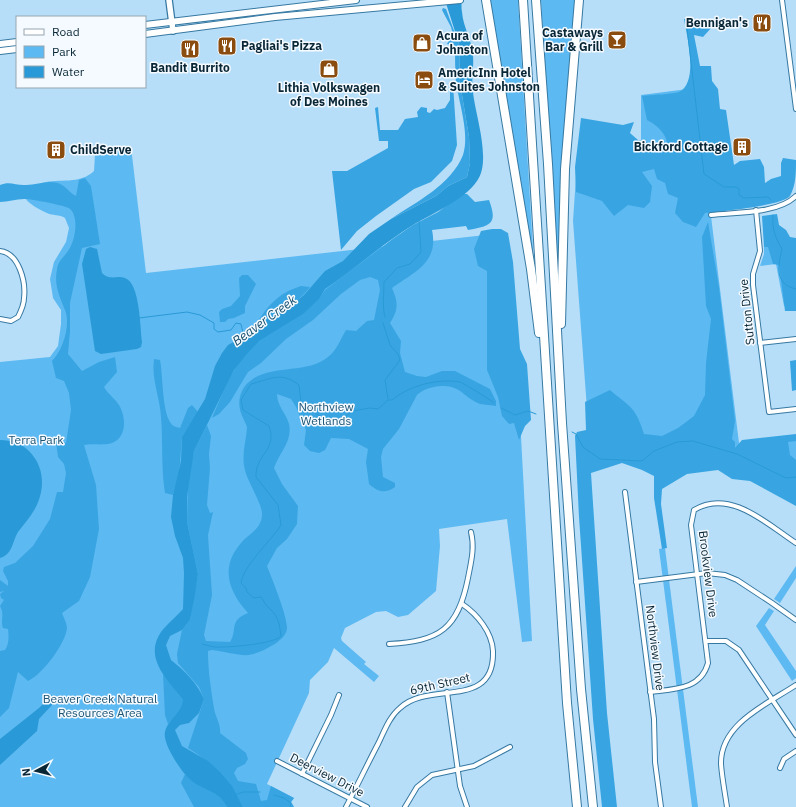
<svg xmlns="http://www.w3.org/2000/svg" width="796" height="807" viewBox="0 0 796 807" font-family="'IBM Plex Sans',sans-serif">
<style>
.green{fill:#5db9f1}
.forest{fill:#38a5e2}
.water{fill:#299ad7}
.lines{fill:none;stroke-linecap:round;stroke-linejoin:round}
.stream{stroke:#299ad7;stroke-width:1}
.minor-casing{stroke:#3679a2;stroke-width:6}
.tertiary-casing{stroke:#3679a2;stroke-width:8}
.secondary-casing{stroke:#3679a2;stroke-width:8}
.motorway-casing{stroke:#3679a2;stroke-width:10}
.minor{stroke:#fff;stroke-width:4}
.tertiary{stroke:#fff;stroke-width:5.5}
.secondary{stroke:#fff;stroke-width:6}
.motorway{stroke:#fff;stroke-width:8}
.labels{text-anchor:middle;stroke-width:3;stroke-linejoin:round;paint-order:stroke}
.poi-label{font-size:12px;font-weight:bold;fill:#092636;stroke:#f4faff;text-anchor:start}
.street-label{font-size:12px;fill:#092636;stroke:#f4faff}
.park-label{font-size:12px;fill:#1c5373;stroke:#f4faff}
.water-label{font-size:13px;font-style:italic;fill:#154e6d;stroke:#f4faff}
</style>
<rect width="100%" height="100%" fill="#b7def9"/>
<g class="green">
<path d="M489 0H518L534 267Z"/>
<path d="M541 0H575L562 155 559 268H558Z"/>
<path d="M711 86 727 214 711 216 739 443 796 437V505L735 467 652 454 591 462 573 221 577 162 641 154V95Z"/>
<path d="M131 147 146 273 503 233 517 362 532 641 522 642 507 519 439 529 440 546 436 591 408 615 398 617 386 611 376 612 345 628 341 638 342 641 366 662 364 664 379 676 374 682 334 648 328 662 310 680 309 693 267 784 294 798 291 802 294 807H0V362L50 357 58 346 61 324V310L53 298 50 279 54 262 66 242 69 228 65 218C59 214 53 216 47 213 40 210 29 204 25 198 30 194 36 185 42 183 60 178 79 185 94 171L95 154 100 151Z"/>
<path d="M793 238 796 305 784 306 776 264 760 266 764 254V242Z"/>
<path d="M665 548 698 807H692L659 549Z"/>
<path d="M796 566V578L780 603 774 599Z"/>
<path d="M769 608 774 611 765 625 796 671V678L792 681 756 626Z"/>
</g>
<g class="forest">
<path d="M443 8 446 9 459 44 460 83 469 137 470 163 467 177 448 186 436 196 391 219C416 202 451 185 463 155 470 135 459 103 456 82 455 70 455 58 455 46L447 44 449 40 454 39 451 27 442 10Z"/>
<path d="M684 19H690L697 24 711 25 712 27 703 37 694 35 700 66H711L712 81 718 89 720 109 726 110 734 165 740 161 760 159 764 167 765 183 771 179 781 176V163L783 158 796 160C796 173 796 185 790 196 782 206 720 211 705 213L696 227 683 222 675 213 678 198 668 194 665 183 657 179 654 169 642 172 652 186 650 202 644 208 628 205 614 216 602 201 576 192 575 167 581 118 623 125 634 122 630 133 638 140 667 147C669 136 657 125 647 120L642 96C649 95 674 94 679 92 699 82 687 37 684 19Z"/>
<path d="M453 84 457 145 452 161 431 182 414 189 376 216 357 231 341 250 332 171H347L388 148V141H379L375 108 378 107 380 130H398L405 119 418 117 417 112 421 107 427 108V112L430 113 434 109 437 110 445 108 450 100V91Z"/>
<path d="M85 178 91 186 100 244 82 248 70 303V331L68 354 82 371 99 362 115 357 117 372 104 387C108 395 118 400 121 409 126 420 126 438 112 443 103 446 93 443 84 445L96 485 99 529 90 577 79 601 62 613C64 618 67 624 67 628 66 643 42 675 28 681L18 672 9 708 0 717V651L5 650C9 644 9 637 8 629L3 628C0 619 5 615 0 606L4 600 1 598 0 594 4 591 0 592V580L8 586V581L3 571 4 567 15 563 33 546 50 519 57 492H63L66 473 64 464 58 457 56 442 57 440 66 443 71 410 69 393 64 381 56 378 52 361C63 350 71 325 65 310 59 295 54 285 57 269 58 261 64 257 68 251 75 242 80 216 69 208 66 206 29 198 24 199 16 199 8 202 0 202V185C9 181 15 185 24 185 36 186 51 178 62 185 67 188 70 193 76 196L79 180Z"/>
<path d="M463 194H467L475 202 489 200C498 224 491 226 468 230L466 226 432 230C439 263 414 272 392 288 398 302 399 309 390 323L401 341 400 353 405 372 417 376 426 377 442 371H455L490 389 496 401V406C491 405 485 405 480 404 462 397 460 382 434 387 428 388 423 390 417 395L399 429 383 449 381 457 383 477 395 483V487C385 494 378 492 369 484L366 462 368 449 349 439 331 438 325 450 319 453 310 451 304 445 306 430 296 407 291 399 277 394C277 406 286 413 289 424 293 441 279 453 274 468L282 484 298 506 297 524 287 539 277 548 267 566C272 579 287 615 287 628 287 641 260 653 249 655 240 656 222 651 212 650L208 651C208 670 211 690 214 708 215 717 221 723 220 733L246 753 248 759 245 764 237 768 234 773 238 781 256 784 261 801 267 800 271 786 294 798 291 802 294 807H243C228 779 215 765 188 748L204 699 199 687 178 663 177 654 182 630 190 620 198 574 187 522 188 480 194 451 207 425 211 436 209 454 210 468 207 505 210 513 213 512 208 535 212 595 204 635 206 641 230 642C238 630 228 621 248 613 228 591 220 567 241 543 249 533 261 530 262 515 263 505 247 481 245 470 241 455 246 442 247 428 247 425 245 423 244 420 238 409 237 397 245 386 264 362 305 376 328 357 337 350 340 340 346 330L356 331 367 321 374 320 380 290 378 280 370 277 360 280 341 294 313 320 286 339 261 363 248 372 230 402 219 414 212 418C224 391 235 358 260 340 283 325 310 313 325 290L394 238 413 225 438 212Z"/>
<path d="M777 214 779 225 786 230 790 237 796 238V311H785L779 265 773 264 768 247H764L762 216Z"/>
<path d="M708 222 719 287 735 421 732 439 735 442V448L742 440 796 434V441L788 442 790 455 796 460V506L750 481 732 479 718 470 687 474 662 489 661 504 667 548 662 549 654 498V476L642 470 622 463 591 473 607 713 617 807H602L593 719 579 517 575 436 577 432 586 430 585 402 610 390C631 408 635 406 644 434L662 436 678 428 694 416 705 395 706 363 711 319 706 306 702 237Z"/>
<path d="M492 229H501L508 233 513 262 520 349 527 364 531 420 525 426 519 440 514 423 509 424 502 416 498 397 487 370V271L478 266 474 249 481 231Z"/>
<path d="M242 275H248L256 284 245 306V313L234 318 228 319 225 322H220L219 312 222 309 231 306 240 296 239 278Z"/>
<path d="M301 286 310 287C296 305 276 316 255 326 267 306 278 293 301 286Z"/>
<path d="M154 359 160 360C163 375 162 409 170 422 172 426 176 427 180 428L188 408 192 405 198 412 182 437 179 475 173 495 165 493C161 468 163 442 161 417 160 397 151 379 154 359Z"/>
<path d="M796 360V390L792 391 790 361Z"/>
<path d="M163 674 183 700V707L168 724 165 715Z"/>
<path d="M185 774C197 789 218 787 227 807H194L181 783Z"/>
</g>
<g class="water">
<path d="M445 0H461C462 4 461 8 462 12 463 27 472 40 473 56 474 68 471 80 473 92 475 114 492 161 477 181 463 201 433 213 413 225 382 244 355 269 325 289L319 299 303 314 259 341 246 355 234 370 194 451 187 497V522L198 574 195 595 190 620 182 630 170 636 166 645 171 660C185 671 197 683 204 699L199 713 189 723 180 725 175 730 182 746 208 761 220 772 232 786 243 807H227C219 791 206 791 193 782 183 775 162 744 165 732 168 719 182 713 183 700 168 680 143 658 161 632 167 624 176 617 183 609L184 573 183 558 175 536 171 517 173 495 181 461 182 437 205 399 215 366 222 353 228 345 241 338 248 329 287 309 304 295 325 271 343 261 369 234 391 219 436 196 448 186 467 177 470 163 469 137 460 83 459 44Z"/>
<path d="M90 247 97 249 102 273C110 281 116 275 125 278 140 283 140 327 142 342L141 347 137 349 101 354 95 351 82 264 86 249Z"/>
<path d="M0 440C11 440 23 444 30 452 46 469 45 493 33 512 29 519 23 525 18 532 12 542 13 554 0 558Z"/>
<path d="M52 695V705L39 719 37 731 0 765V739L39 708Z"/>
</g>
<g class="lines">
<g class="stream">
<path d="M686 19 704 174 724 187H736L739 189V195L744 198 768 197 771 200"/>
<path d="M773 215C772 229 775 237 782 249 778 266 774 284 796 289"/>
<path d="M385 317C382 305 384 295 384 282L397 268 410 264 421 252 419 221"/>
<path d="M139 318 187 312 200 315 214 323V329L218 332 231 330 236 323 241 324 243 333 245 334"/>
<path d="M383 323 390 345 398 354 400 360 385 380 388 399"/>
<path d="M501 408 515 415 528 411 536 414"/>
<path d="M572 432 576 434 583 447 600 459 642 461 654 451 677 442 693 441 737 454 786 478 796 477"/>
<path d="M202 644C206 645 210 646 214 647 225 648 275 644 281 636 279 620 278 616 266 605 264 603 264 600 261 597L254 598 247 592 246 588 241 583C243 566 271 541 281 525L278 505 256 477C255 454 278 450 269 426L243 410 241 400 251 384C271 379 281 371 299 385L301 402 325 420 343 418 353 411 369 408 378 409 388 400H392C409 386 437 378 460 382 463 383 491 400 494 403"/>
<path d="M237 794 243 792H260"/>
<path d="M274 795 284 798 291 803 290 807"/>
</g>
<g class="minor-casing">
<g id="minor">
<path d="M782 0 796 109"/>
<path d="M756 210 760 251 753 274V285L769 412 796 409"/>
<path d="M711 215C736 212 778 214 796 196"/>
<path d="M0 251C19 253 26 282 24 298 24 305 21 311 18 317L11 321 0 319"/>
<path d="M760 343 796 339"/>
<path d="M625 492 654 719 655 762 661 807"/>
<path d="M636 582 707 573 725 575 737 580 772 603 796 620"/>
<path d="M706 641H726L739 650 796 735"/>
<path d="M389 644C440 641 458 629 468 578 471 562 475 548 471 532"/>
<path d="M447 692 460 786 467 807"/>
<path d="M650 692C673 689 701 690 708 663L691 525 694 510C730 488 767 524 796 543"/>
<path d="M277 761 367 807"/>
<path d="M780 768 784 759 796 751"/>
<path d="M302 774 331 715 339 695"/>
<path d="M346 807C357 786 367 765 378 744 384 732 389 717 400 708 429 680 495 711 493 651 492 632 477 614 462 604"/>
<path d="M405 807 417 787 432 775 474 766 510 747"/>
<path d="M727 807C725 793 722 778 721 764 720 724 767 704 796 685"/>
</g>
</g>
<g class="tertiary-casing">
<path id="tertiary" d="M169 0 173 31"/>
</g>
<g class="secondary-casing">
<g id="secondary">
<path d="M145 25 356 0"/>
<path d="M145 34 275 17 460 0"/>
<path d="M0 44 17 42"/>
<path d="M0 51 17 49"/>
</g>
</g>
<g class="motorway-casing">
<g id="motorway">
<path d="M486 0 531 269 539 333"/>
<path d="M523 0 567 703 577 807"/>
<path d="M536 0 548 164 562 423 581 689 593 807"/>
<path d="M561 324 565 169 579 0"/>
</g>
</g>
<use href="#minor" class="minor"/>
<use href="#tertiary" class="tertiary"/>
<use href="#secondary" class="secondary"/>
<use href="#motorway" class="motorway"/>
</g>
<defs>
<g id="restaurant-square" transform="scale(1)"><rect x="-9" y="-9" width="18" height="18" rx="4" fill="#8a4c0f" stroke="#f4faff"/><path d="M-5-6h1v4h1v-4h1v4h1v-4h1v5L-1.5 .5V6h-2V.5L-5-1ZM5-6V6H3V1.5H1.5Q1.5-4 5-6Z" fill="#fff"/></g>
<g id="bar-square" transform="scale(1)"><rect x="-9" y="-9" width="18" height="18" rx="4" fill="#8a4c0f" stroke="#f4faff"/><path d="M-6-5H6L.8 .8V4.5H3.5V6h-7V4.5H-.8V.8Z" fill="#fff"/></g>
<g id="shop-square" transform="scale(1)"><rect x="-9" y="-9" width="18" height="18" rx="4" fill="#8a4c0f" stroke="#f4faff"/><path d="M-5-2.5h2.3a2.7 3.5 0 0 1 5.4 0H5L5.5 6h-11ZM-1.5-2.5h3a1.5 2.3 0 0 0-3 0Z" fill="#fff"/></g>
<g id="hotel-square" transform="scale(1)"><rect x="-9" y="-9" width="18" height="18" rx="4" fill="#8a4c0f" stroke="#f4faff"/><path d="M-6-4.5h1.5V1H6V5H4.5V3h-9V5H-6ZM-4 0a1.8 1.8 0 1 1 3.6 0ZM.5 0V-2.5h3Q6-2.5 6 0Z" fill="#fff"/></g>
<g id="building-square" transform="scale(1)"><rect x="-9" y="-9" width="18" height="18" rx="4" fill="#8a4c0f" stroke="#f4faff"/><path d="M-4-6H4V6H1V3H-1V6H-4ZM-2.5-4.3h1.7v1.8h-1.7ZM.8-4.3h1.7v1.8H.8ZM-2.5-1h1.7V.8h-1.7ZM.8-1h1.7V.8H.8Z" fill="#fff"/></g>
</defs>
<g fill-rule="evenodd">
<use href="#restaurant-square" x="762" y="23"/>
<use href="#bar-square" x="617" y="40"/>
<use href="#shop-square" x="422" y="43"/>
<use href="#restaurant-square" x="227" y="46"/>
<use href="#restaurant-square" x="190" y="49"/>
<use href="#shop-square" x="329" y="69"/>
<use href="#hotel-square" x="424" y="80"/>
<use href="#building-square" x="742" y="147"/>
<use href="#building-square" x="56" y="150"/>
</g>
<g class="labels">
<g class="poi-label">
<text x="748" y="27" text-anchor="end">Bennigan's</text>
<text x="603" y="37" text-anchor="end">Castaways<tspan x="603" dy="14">Bar &amp; Grill</tspan></text>
<text x="436" y="40">Acura of<tspan x="436" dy="14">Johnston</tspan></text>
<text x="241" y="50">Pagliai's Pizza</text>
<text x="190" y="72" text-anchor="middle">Bandit Burrito</text>
<text x="438" y="77">AmericInn Hotel<tspan x="438" dy="14">&amp; Suites Johnston</tspan></text>
<text x="329" y="92" text-anchor="middle">Lithia Volkswagen<tspan x="329" dy="14">of Des Moines</tspan></text>
<text x="728" y="151" text-anchor="end">Bickford Cottage</text>
<text x="70" y="154">ChildServe</text>
</g>
<g class="street-label">
<text transform="translate(747 312) rotate(-96)" y="4">Sutton Drive</text>
<text transform="translate(708 574) rotate(83)" y="4">Brookview Drive</text>
<text transform="translate(655 648) rotate(83)" y="4">Northview Drive</text>
<text transform="translate(440 684) rotate(-13)" y="4">69th Street</text>
<text transform="translate(327 775) rotate(27)" y="4">Deerview Drive</text>
</g>
<g class="park-label">
<text x="326" y="411">Northview<tspan x="326" dy="14">Wetlands</tspan></text>
<text x="36" y="444">Terra Park</text>
<text x="100" y="703">Beaver Creek Natural<tspan x="100" dy="14">Resources Area</tspan></text>
</g>
<g class="water-label">
<text transform="translate(264 320) rotate(-36)" y="5">Beaver Creek</text>
</g>
</g>
<rect x="16" y="16" width="130" height="72" fill="#f4faff" stroke="#96a5af"/>
<rect x="24" y="29" width="20" height="6" fill="#ffffff" stroke="#96a5af"/>
<text x="52" y="36" font-size="12" fill="#092636">Road</text>
<rect x="24" y="46" width="20" height="12" fill="#5db9f1" stroke="#96a5af"/>
<text x="52" y="56" font-size="12" fill="#092636">Park</text>
<rect x="24" y="66" width="20" height="12" fill="#299ad7" stroke="#96a5af"/>
<text x="52" y="76" font-size="12" fill="#092636">Water</text>
<g transform="translate(36 771) rotate(263)" stroke="#f4faff" stroke-width="3" paint-order="stroke">
<path d="M0-3L7 15L0 10L-7 15Z" fill="#092636"/>
<text y="-6" font-size="11" font-weight="bold" text-anchor="middle" fill="#092636">N</text>
</g>
</svg>
